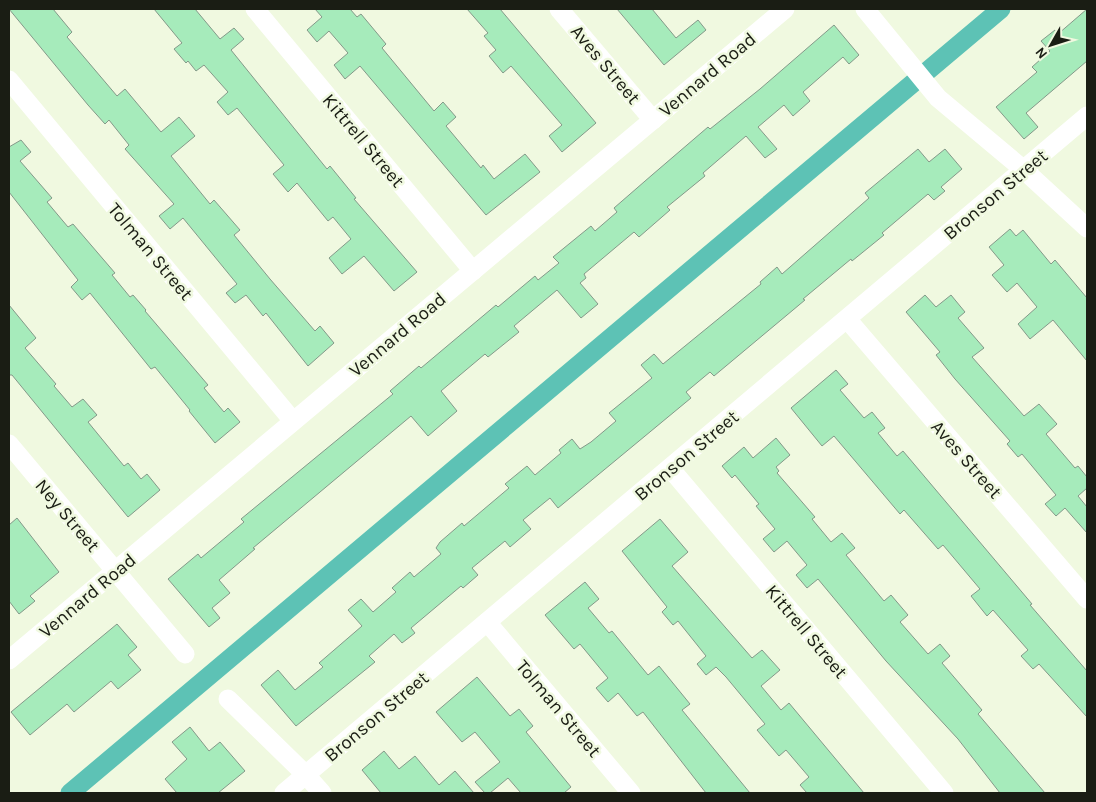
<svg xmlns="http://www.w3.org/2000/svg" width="1096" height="802" viewBox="0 0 1096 802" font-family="Karla,sans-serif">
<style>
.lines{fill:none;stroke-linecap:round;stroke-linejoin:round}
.canal{stroke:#5dc2b5;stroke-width:19}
.building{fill:#a6ebbb;stroke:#849989}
.street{stroke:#fff;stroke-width:19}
.labels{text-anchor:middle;stroke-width:5;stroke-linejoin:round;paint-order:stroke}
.street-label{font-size:19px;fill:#1a1d14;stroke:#f0f9e0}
</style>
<rect width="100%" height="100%" fill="#f0f9e0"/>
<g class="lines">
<path class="canal" d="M70 793 1001 9"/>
</g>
<g class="building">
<path d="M9 9H53L72 32 67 37 117 96 125 89 161 132 179 117 195 136 171 156 210 204 214 200 240 230 234 235 270 279 315 331 320 326 334 343 308 366 266 313 263 316 246 295 235 303 226 293 237 284 183 218 170 229 159 216 174 204 125 149 129 145 109 120 105 124 88 105Z"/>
<path d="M154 9H195L220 39 234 28 244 39 231 50 327 169 330 166 356 198 354 199 417 272 394 291 364 256 342 274 329 258 351 239 333 217 328 221 297 183 288 192 273 174 284 165 237 108 228 115 217 102 228 92 204 65 196 71 188 61 186 63 174 49 182 43Z"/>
<path d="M315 9H350L357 17 361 14 386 44 382 48 434 111 443 102 456 117 446 126 481 168 483 165 494 179 525 154 540 172 486 215 360 66 345 79 334 65 348 53 329 31 317 42 307 30 322 17Z"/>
<path d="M467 9H500L596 123 562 152 549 136 562 125 511 66 503 73 489 56 496 50 484 36 488 33Z"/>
<path d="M617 9H652L676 38 698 20 706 30 664 65Z"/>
<path d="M1087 9V61L1026 113 1038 127 1024 139 996 107 1037 72 1032 67 1050 51 1041 41 1055 30 1058 34Z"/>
<path d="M834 25 859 55 849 64 843 57 803 92 810 101 793 116 784 105 758 127 777 149 765 158 746 136 703 173 705 176 667 207 670 210 639 237 634 232 584 274 586 278 580 283 598 304 581 318 557 290 514 326 519 332 488 357 485 354 441 391 457 411 428 436 411 416 253 548 255 549 219 580 230 593 212 608 220 618 209 627 168 579 198 554 201 558 244 522 241 519 393 394 390 391 419 366 421 368 496 305 498 307 535 276 538 280 559 263 553 257 591 226 595 231 617 212 614 208 652 175 708 127 710 129 760 89Z"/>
<path d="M21 140 31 152 20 161 52 198 47 202 68 227 73 224 115 273 112 275 130 297 133 295 146 310 145 311 208 385 204 388 224 412 228 408 240 422 215 443 189 411 190 410 155 367 151 369 90 293 82 300 71 287 78 280 9 192V147Z"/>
<path d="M918 149 929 162 945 149 962 169 941 187 945 191 934 200 928 194 882 233 884 235 852 261 851 259 803 299 805 300 714 376 710 372 686 392 691 398 558 508 550 498 523 520 531 529 510 547 505 541 472 568 478 575 463 588 461 586 411 628 415 633 402 643 394 634 369 656 375 662 296 726 261 685 278 670 295 690 323 667 319 663 362 626 348 610 361 599 373 612 396 592 392 588 410 572 414 577 441 554 436 548 440 542 462 523 464 526 509 488 505 484 527 466 535 475 561 453 559 450 572 439 580 449 591 442 616 421 609 413 652 378 641 365 654 354 663 364 761 284 760 282 777 267 782 274 869 198 865 193Z"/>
<path d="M1010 229 1016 236 1023 230 1051 264 1055 260 1087 298V361L1053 320 1030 339 1018 324 1037 307 1017 283 1007 292 992 275 1004 265 989 247Z"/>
<path d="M925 295 936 307 951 295 965 312 958 318 984 348 972 357 1024 416 1039 404 1057 424 1046 434 1075 468 1078 466 1087 477V488L1078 496 1087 507V533L1065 508 1056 516 1045 504 1056 495 1022 454 1018 457 1007 444 1010 441 955 379 936 355 940 352 906 312Z"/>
<path d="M9 305 36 338 25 348 56 384 54 386 72 407 83 399 97 415 88 422 124 466 128 463 141 479 147 474 160 490 128 517 12 375H9Z"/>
<path d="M836 370 848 384 840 390 864 418 872 412 885 428 878 433 897 456 903 451 1032 604 1030 605 1087 671V717L1039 664 1033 669 1021 656 1028 650 993 610 987 616 971 596 980 589 943 545 938 549 904 510 900 514 834 436 822 446 791 408Z"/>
<path d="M776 438 790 455 776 467 779 471 777 473 815 517 812 519 831 542 842 533 855 548 846 555 884 601 891 595 908 615 900 622 928 654 940 644 950 656 942 663 982 710 978 714 1045 793H1000L958 739 886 661 818 579 807 588 796 575 807 565 787 541 774 552 763 539 775 529 756 506 759 504 735 475 732 478 722 466 744 447 753 458Z"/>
<path d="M17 518 59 572 30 596 35 601 19 614 9 601V525Z"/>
<path d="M660 519 688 552 672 566 752 658 762 650 780 670 761 686 781 710 789 703 864 793H807L800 785 809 777 786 750 779 756 757 730 765 724 726 677 716 667 706 675 697 664 706 656 678 621 673 625 662 612 667 607 622 551Z"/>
<path d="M585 582 599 599 588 608 609 633 612 631 648 675 659 666 690 704 682 710 750 793H706L643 712 637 716 618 693 608 702 596 688 608 678 580 644 574 649 545 615Z"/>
<path d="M117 624 137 647 128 655 141 670 118 689 111 681 74 712 67 704 30 735 11 712Z"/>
<path d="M477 677 510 716 519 709 533 726 526 732 571 787 564 793H521L508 778 490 793H485L475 782 500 762 475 732 462 742 436 712Z"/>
<path d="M190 727 209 751 220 742 245 771 218 793H177L165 779 187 759 172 742Z"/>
<path d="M384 751 399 769 415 756 439 785 455 771 474 793H381L362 770Z"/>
</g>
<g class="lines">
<g class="street">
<path d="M255 9 473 271"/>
<path d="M559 9 653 120"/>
<path d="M865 9 938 98 1024 170 1087 228"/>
<path d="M9 80 293 421"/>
<path d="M847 319 1087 599"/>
<path d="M9 444 185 654"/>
<path d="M670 468 944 793"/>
<path d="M487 622 631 793"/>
<path d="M9 660 785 9"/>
<path d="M228 699 306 775 322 793"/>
<path d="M284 793 1087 116"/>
</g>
</g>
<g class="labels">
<g class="street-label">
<text transform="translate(606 64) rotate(50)" y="7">Aves Street</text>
<text transform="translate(707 74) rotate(-40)" y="7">Vennard Road</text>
<text transform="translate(364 140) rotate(50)" y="7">Kittrell Street</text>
<text transform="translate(995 194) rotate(-40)" y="7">Bronson Street</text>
<text transform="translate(151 251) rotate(50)" y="7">Tolman Street</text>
<text transform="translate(397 334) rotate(-40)" y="7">Vennard Road</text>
<text transform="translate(686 455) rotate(-40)" y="7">Bronson Street</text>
<text transform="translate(967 459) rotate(49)" y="7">Aves Street</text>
<text transform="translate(68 515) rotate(50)" y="7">Ney Street</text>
<text transform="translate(87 595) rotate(-40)" y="7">Vennard Road</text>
<text transform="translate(807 631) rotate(50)" y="7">Kittrell Street</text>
<text transform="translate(559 708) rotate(50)" y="7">Tolman Street</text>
<text transform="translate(376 716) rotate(-40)" y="7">Bronson Street</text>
</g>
</g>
<rect width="1096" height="802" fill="none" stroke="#1a1d14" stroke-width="20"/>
<g transform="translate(1051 45) rotate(231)" stroke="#f0f9e0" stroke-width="4" paint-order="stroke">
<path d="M0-4L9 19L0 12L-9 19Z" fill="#1a1d14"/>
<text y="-8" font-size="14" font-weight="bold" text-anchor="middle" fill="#1a1d14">N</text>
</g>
</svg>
